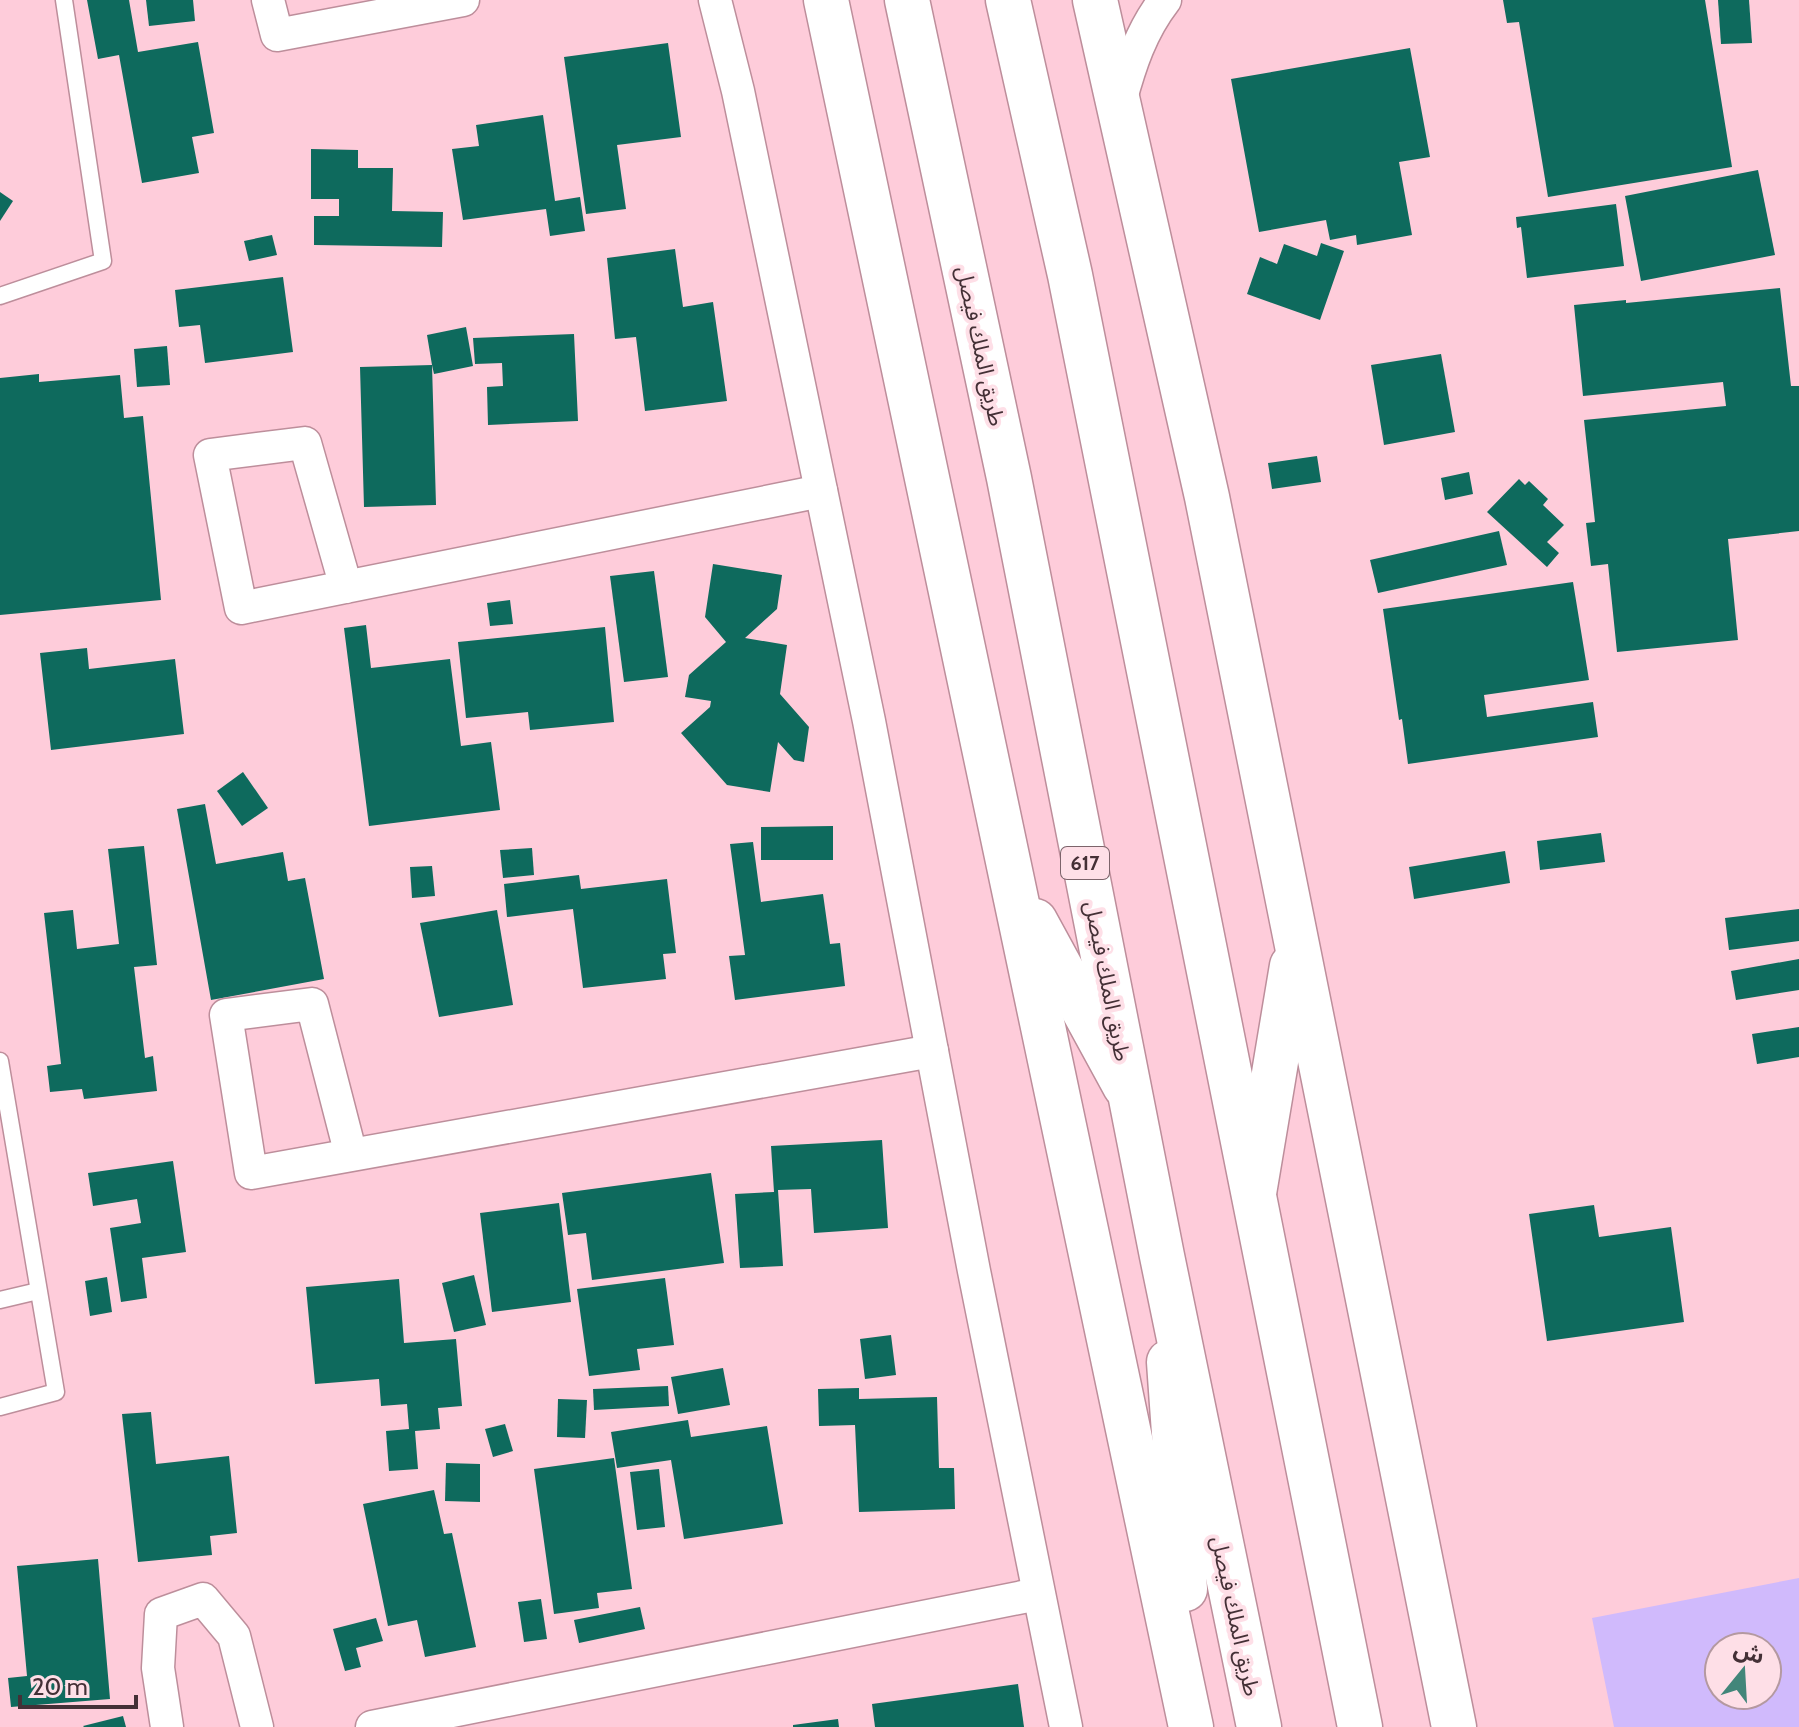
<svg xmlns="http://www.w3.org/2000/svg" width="1799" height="1727" viewBox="0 0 1799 1727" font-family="Cabin,'Noto Sans Arabic',sans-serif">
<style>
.green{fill:#d0bafc;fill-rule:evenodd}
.building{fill:#0e6a5d}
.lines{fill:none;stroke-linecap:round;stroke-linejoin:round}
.lane-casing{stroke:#bd8e9b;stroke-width:19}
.street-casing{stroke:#bd8e9b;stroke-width:35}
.primary-casing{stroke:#bd8e9b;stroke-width:47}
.highway-casing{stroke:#bd8e9b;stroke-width:47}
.lane{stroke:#fff;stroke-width:16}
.street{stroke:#fff;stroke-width:32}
.primary{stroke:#fff;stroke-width:44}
.highway{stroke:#fff;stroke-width:44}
.labels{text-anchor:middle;stroke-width:8;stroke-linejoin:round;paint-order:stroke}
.shield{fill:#fedfe7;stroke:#7c646b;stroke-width:2}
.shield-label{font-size:20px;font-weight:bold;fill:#443036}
.street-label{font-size:22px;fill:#443036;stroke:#fedfe7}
</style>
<rect width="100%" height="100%" fill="#feccda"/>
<path class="green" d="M1799 1578V1727H1614L1592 1618ZM1719 1647H1767V1695H1719Z"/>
<g class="building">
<path d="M87 0H129L138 52 198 42 214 133 192 137 199 173 142 183 119 55 98 59Z"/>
<path d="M146 0H193L195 21 149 26Z"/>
<path d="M1503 0H1705L1732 167 1548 197 1519 22 1507 23Z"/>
<path d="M1718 0H1749L1752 43 1721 44Z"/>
<path d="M668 43 681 137 617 145 626 209 586 214 564 57Z"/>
<path d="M1410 48 1430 157 1399 162 1412 235 1357 245 1356 235 1330 240 1326 220 1259 232 1231 79Z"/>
<path d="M543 115 555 201 580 197 585 231 550 236 546 209 463 220 452 149 479 146 476 125Z"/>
<path d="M311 149 358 150V168H393L392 211 443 212 442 247 314 245V216H339V199H311Z"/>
<path d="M1758 170 1775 255 1641 281 1625 196Z"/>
<path d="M0 192 13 201 0 221Z"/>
<path d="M1616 204 1624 266 1527 278 1521 227 1517 228 1516 217Z"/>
<path d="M272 235 277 255 249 261 244 241Z"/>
<path d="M1321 243 1344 251 1320 320 1247 294 1260 257 1277 264 1284 244 1317 256Z"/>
<path d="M675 249 683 307 713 302 727 401 645 411 636 337 615 339 607 258Z"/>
<path d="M283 277 293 352 205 363 200 325 179 327 175 290Z"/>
<path d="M1780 288 1791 386H1799V531L1728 539 1738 640 1617 652 1608 564 1591 566 1586 523 1595 522 1584 420 1726 406 1723 382 1583 396 1574 305 1626 300V303Z"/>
<path d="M466 327 473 366 434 374 432 365 436 505 364 507 360 367 432 365 427 335Z"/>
<path d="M574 334 578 421 488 425 487 387 503 386 502 363 475 364 473 338Z"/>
<path d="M167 346 170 385 137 387 134 349Z"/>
<path d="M1441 354 1455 432 1384 445 1371 365Z"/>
<path d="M39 374V382L120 375 124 418 143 416 161 600 0 615V378Z"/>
<path d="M1317 456 1321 482 1272 489 1268 463Z"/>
<path d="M1469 472 1473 494 1445 500 1441 478Z"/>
<path d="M1519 479 1525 485 1529 481 1548 499 1543 505 1564 525 1547 542 1559 553 1547 567 1487 512Z"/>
<path d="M1499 531 1507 565 1378 593 1370 560Z"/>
<path d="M713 564 782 575 777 609 745 638 787 645 780 694 809 727 804 762 794 760 778 742 770 792 727 785 681 733 710 707 711 701 685 697 689 675 726 642 705 617Z"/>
<path d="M654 571 668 677 624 682 610 576Z"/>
<path d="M1573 582 1589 680 1484 695 1487 717 1593 702 1598 737 1408 764 1402 719 1399 720 1383 609Z"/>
<path d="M510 600 513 624 490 626 487 603Z"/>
<path d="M366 625 371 668 450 659 461 746 491 742 500 810 369 826 344 628Z"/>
<path d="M605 627 614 722 530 730 528 712 466 718 458 642Z"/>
<path d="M87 648 89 669 175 659 184 734 51 750 40 653Z"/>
<path d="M243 772 268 808 242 826 217 791Z"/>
<path d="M205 804 216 864 283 852 288 881 305 878 324 979 211 1000 177 809Z"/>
<path d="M833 826V860H761V827Z"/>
<path d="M1601 833 1605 862 1540 870 1537 841Z"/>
<path d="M753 842 761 902 823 894 830 944 840 943 845 986 735 1000 729 956 745 955 730 844Z"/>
<path d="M144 846 157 965 134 967 145 1058 153 1056 157 1091 84 1099 82 1089 50 1092 47 1066 61 1064 44 913 73 910 77 949 119 944 108 849Z"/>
<path d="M532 848 534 875 503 878 500 850Z"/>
<path d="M1505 851 1510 883 1414 899 1409 867Z"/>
<path d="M432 866 435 896 412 898 410 867Z"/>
<path d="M579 875 581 889 667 879 676 953 663 954 666 979 583 988 573 909 507 917 504 884Z"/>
<path d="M1799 909V941L1729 950 1725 918Z"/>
<path d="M497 910 513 1005 439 1017 420 923Z"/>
<path d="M1799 959V990L1736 1000 1731 971Z"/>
<path d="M1799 1027V1057L1757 1064 1752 1034Z"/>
<path d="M882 1140 888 1228 814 1233 811 1189 778 1190 783 1266 740 1268 735 1194 774 1192 771 1146Z"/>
<path d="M173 1161 186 1252 142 1258 147 1298 121 1302 110 1228 141 1223 137 1199 93 1206 88 1173Z"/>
<path d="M711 1173 724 1263 592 1280 586 1233 568 1235 562 1193Z"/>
<path d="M559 1203 571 1302 492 1312 480 1213Z"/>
<path d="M1594 1205 1599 1237 1671 1227 1684 1322 1547 1341 1529 1214Z"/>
<path d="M474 1275 486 1325 454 1332 442 1283Z"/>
<path d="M107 1277 112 1312 90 1316 85 1281Z"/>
<path d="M665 1278 674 1345 637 1349 640 1370 589 1376 577 1289Z"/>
<path d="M399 1279 404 1343 456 1339 462 1406 438 1408 440 1429 415 1431 418 1469 389 1471 386 1431 409 1429 407 1404 381 1406 379 1379 315 1384 306 1287Z"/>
<path d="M891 1335 896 1375 865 1379 860 1339Z"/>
<path d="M723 1368 730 1405 678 1414 671 1377Z"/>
<path d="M668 1386 669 1406 594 1410 593 1389Z"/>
<path d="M859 1388V1399L937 1397 939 1468H954L955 1509 859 1512 855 1425 819 1426 818 1389Z"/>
<path d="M558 1399 587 1400 585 1438 557 1437Z"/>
<path d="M151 1412 156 1464 229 1456 237 1533 210 1536 212 1555 138 1562 122 1414Z"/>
<path d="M688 1420 691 1437 767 1426 783 1524 684 1539 671 1460 617 1468 611 1432Z"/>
<path d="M505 1424 513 1451 493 1457 485 1429Z"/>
<path d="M614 1458 632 1589 597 1593 599 1608 554 1614 534 1469Z"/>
<path d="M446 1463 480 1464V1502L445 1501Z"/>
<path d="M659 1469 665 1527 637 1530 630 1472Z"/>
<path d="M434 1490 444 1534 452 1533 476 1647 425 1657 417 1620 388 1626 363 1504Z"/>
<path d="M98 1559 110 1699 11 1707 8 1678 27 1676 17 1566Z"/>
<path d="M541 1599 547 1639 524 1642 518 1602Z"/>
<path d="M640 1607 645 1629 579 1643 574 1620Z"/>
<path d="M376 1618 383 1641 356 1648 361 1667 345 1671 333 1629Z"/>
<path d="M1018 1684 1024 1727H875L872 1704Z"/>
<path d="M123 1716 126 1727H84L83 1726Z"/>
<path d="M838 1719 839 1727H793V1725Z"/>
</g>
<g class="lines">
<g class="lane-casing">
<g id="lane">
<path d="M0 296 103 261 64 0"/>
<path d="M0 1061 56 1392 0 1407"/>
<path d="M0 1300 38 1291"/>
</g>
</g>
<g class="street-casing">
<g id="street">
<path d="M268 0 277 35 463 0"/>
<path d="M715 0 738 91 869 721 974 1271 1066 1727"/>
<path d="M1120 102C1130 65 1141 31 1165 0"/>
<path d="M346 587 305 443 210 455 241 608 821 491"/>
<path d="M351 1155 312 1004 226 1015 251 1173 932 1051"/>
<path d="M167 1727 158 1668 161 1614 203 1599 234 1636 257 1727"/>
<path d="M372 1727 1038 1594"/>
</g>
</g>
<g class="primary-casing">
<g id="primary">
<path d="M826 0 1191 1727"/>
<path d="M1095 0 1207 497 1454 1727"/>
<path d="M1035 921 1125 1086"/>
<path d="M1254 1193 1292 966"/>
<path d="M1169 1362 1185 1589"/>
</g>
</g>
<g class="highway-casing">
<g id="highway">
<path d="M907 0 1009 478 1162 1256 1259 1727"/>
<path d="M1008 0 1070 275 1360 1727"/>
</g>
</g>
<use href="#lane" class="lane"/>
<use href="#street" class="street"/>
<use href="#primary" class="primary"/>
<use href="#highway" class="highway"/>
</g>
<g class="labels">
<rect class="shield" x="1061" y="847" width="48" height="32" rx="6"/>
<g class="shield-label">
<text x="1085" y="870">617</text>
</g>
<g class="street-label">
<text transform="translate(981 346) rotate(78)" y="8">طريق الملك فيصل</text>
<text transform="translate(1108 981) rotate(79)" y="8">طريق الملك فيصل</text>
<text transform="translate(1236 1616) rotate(78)" y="8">طريق الملك فيصل</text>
</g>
</g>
<g transform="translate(1743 1671) rotate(18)"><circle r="38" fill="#fedfe7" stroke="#b499a0" stroke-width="2"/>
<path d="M0-6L14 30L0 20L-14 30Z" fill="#42867a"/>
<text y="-12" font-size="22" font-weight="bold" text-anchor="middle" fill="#443036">ش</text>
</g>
<path d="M20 1695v12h116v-12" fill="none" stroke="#443036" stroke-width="4"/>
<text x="32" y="1695" font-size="24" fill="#443036" stroke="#fedfe7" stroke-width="6" paint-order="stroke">20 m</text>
</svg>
